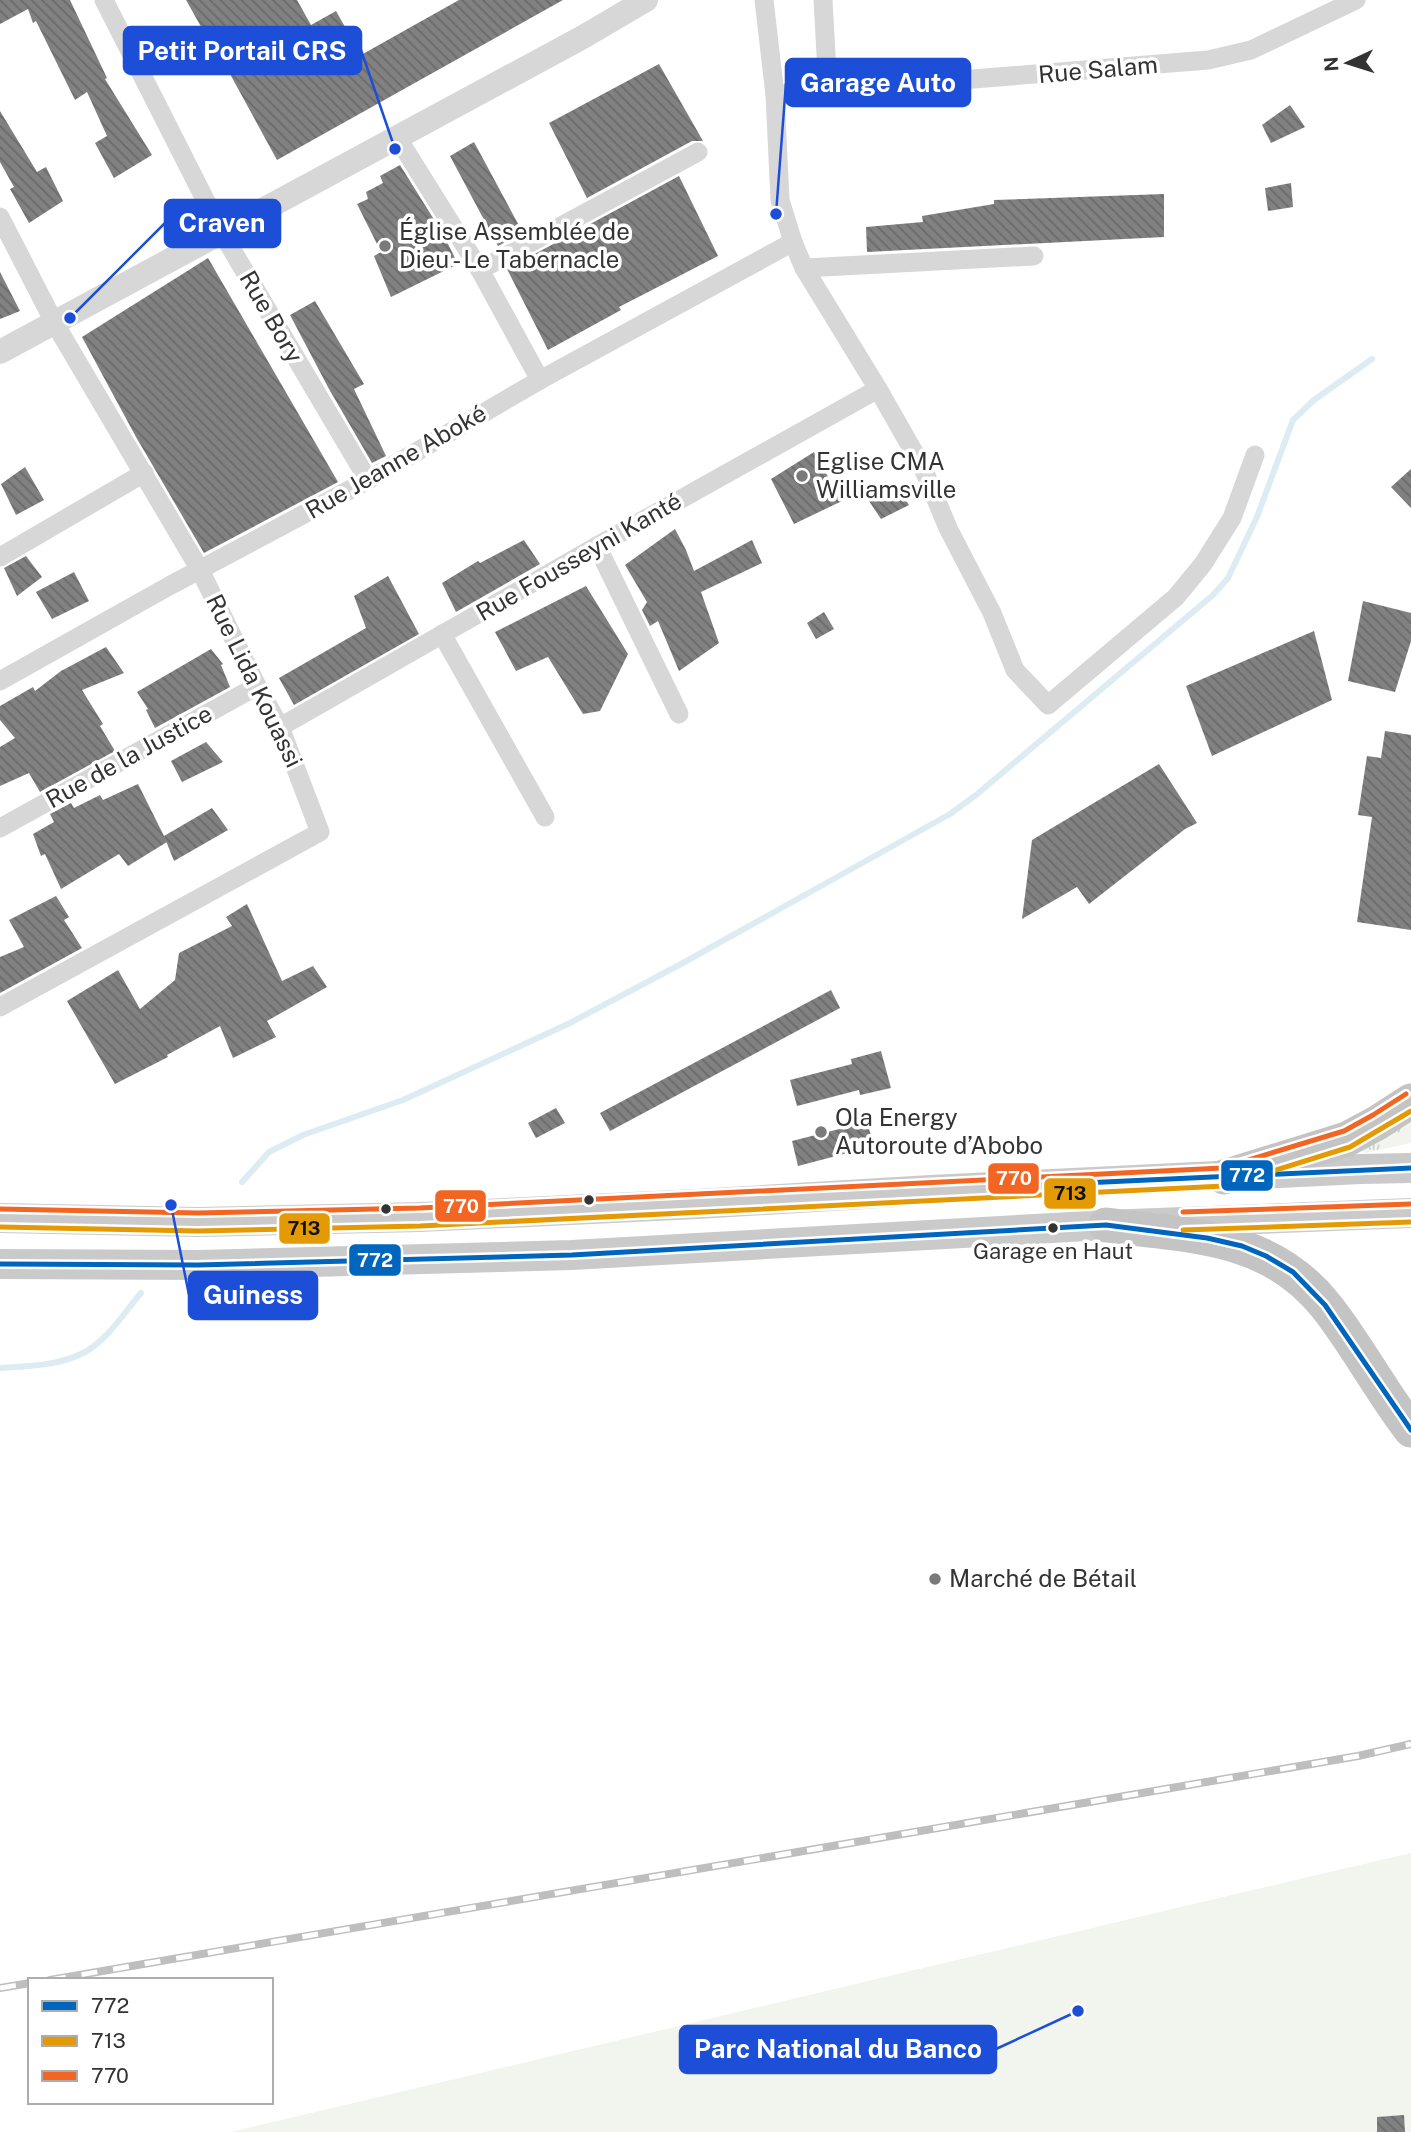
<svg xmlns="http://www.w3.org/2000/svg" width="1411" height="2132" viewBox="0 0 1411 2132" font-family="'Public Sans',sans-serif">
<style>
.grass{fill:url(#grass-tufts)}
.park{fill:#f1f5ed}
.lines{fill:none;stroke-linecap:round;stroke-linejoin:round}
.stream{stroke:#ddebf3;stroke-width:6}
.building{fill:url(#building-back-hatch)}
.minor{stroke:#d7d7d7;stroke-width:19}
.tertiary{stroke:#d7d7d7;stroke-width:24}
.primary{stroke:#cacaca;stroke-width:30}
.motorway{stroke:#c4c4c4;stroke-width:35}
.rail-casing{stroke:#bebebe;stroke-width:8}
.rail{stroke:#fff;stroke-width:5;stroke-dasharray:16;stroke-linecap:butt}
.bus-1-casing{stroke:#fff;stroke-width:10}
.bus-2-casing{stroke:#fff;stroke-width:10}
.bus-3-casing{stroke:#fff;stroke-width:10}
.bus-1{stroke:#0065bd;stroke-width:5}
.bus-2{stroke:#e39a05;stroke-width:5}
.bus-3{stroke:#f26522;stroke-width:5}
.poi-dot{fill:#7a7a7a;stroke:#fff;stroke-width:2.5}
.bus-dot{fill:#333;stroke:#fff;stroke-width:2.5}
.labels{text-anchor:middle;stroke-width:7;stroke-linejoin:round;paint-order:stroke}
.bus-label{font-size:22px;fill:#333;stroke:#fff}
.street-label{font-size:24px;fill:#333;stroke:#fff}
.poi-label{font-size:24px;fill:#333;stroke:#fff;text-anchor:start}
.leader{fill:none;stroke:#1d4ed8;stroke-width:2.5}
.callout-dot{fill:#1d4ed8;stroke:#fff;stroke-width:2.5}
.callout{fill:#1d4ed8;stroke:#1d4ed8;stroke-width:2.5}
.callout-label{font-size:26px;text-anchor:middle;font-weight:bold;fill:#fff}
.line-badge{stroke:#fff;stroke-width:2.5}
.badge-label{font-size:19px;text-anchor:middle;font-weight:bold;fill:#fff}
.pale-badge-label{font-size:19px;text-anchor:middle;font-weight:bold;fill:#111}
</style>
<defs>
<pattern id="grass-tufts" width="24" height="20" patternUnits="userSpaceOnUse" patternTransform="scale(1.75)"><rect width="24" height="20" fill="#f1f5ed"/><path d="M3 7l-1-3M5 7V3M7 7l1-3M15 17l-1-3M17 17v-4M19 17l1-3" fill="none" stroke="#cfd2cc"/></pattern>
<pattern id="building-back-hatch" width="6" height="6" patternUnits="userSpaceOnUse" patternTransform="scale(1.75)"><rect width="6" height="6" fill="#818181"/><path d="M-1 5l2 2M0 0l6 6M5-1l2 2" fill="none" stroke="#6a6a6a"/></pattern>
</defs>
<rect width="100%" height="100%" fill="#fff"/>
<path class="grass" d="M1411 1117V1143L1365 1153 1363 1147Z"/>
<path class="park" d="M1411 1853V2132H231L1257 1889Z"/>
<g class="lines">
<g class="stream">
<path d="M242 1182 269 1152 303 1135 403 1100 568 1024 681 964 950 814 976 795 1213 595 1228 578 1257 517 1293 420 1314 400 1372 359"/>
<path d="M0 1368C28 1366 59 1366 85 1352 108 1339 124 1313 141 1293"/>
</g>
</g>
<g class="building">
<path d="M0 0H70L107 78 105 79 152 155 114 178 95 143 107 136 87 92 75 100 36 21 33 23 28 9 0 24Z"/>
<path d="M186 0H297L311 25 336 11 361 55 459 0H563L277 160 219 54 217 55Z"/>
<path d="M659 64 703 141H692L587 198 549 123Z"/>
<path d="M1290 105 1305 127 1271 143 1262 125Z"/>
<path d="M0 111 37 172 46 167 63 201 29 223 10 189 14 187 0 162Z"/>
<path d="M474 142 523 233 498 246 450 156Z"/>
<path d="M400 165 443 234 458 264 391 297 374 256 381 252 357 204 368 199 366 192 383 183 380 176Z"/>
<path d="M679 176 718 256 619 307 621 310 548 350 507 269Z"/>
<path d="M1291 183 1293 207 1268 211 1265 188Z"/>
<path d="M1164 194V237L867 252 866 227 923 222 922 216 994 204V200Z"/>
<path d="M208 258 338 482 204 553 136 437 82 337Z"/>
<path d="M0 272 20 311 0 319Z"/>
<path d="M315 301 364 384 354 389 386 456 372 463 329 389 290 315Z"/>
<path d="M814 452 842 501 794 524 771 479Z"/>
<path d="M25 467 44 500 16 515 1 484Z"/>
<path d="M1411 469V508L1391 487Z"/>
<path d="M896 485 909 505 881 519 869 501Z"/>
<path d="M675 529 686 550 694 571 752 540 762 563 701 592 719 643 679 671 658 621 650 626 642 610 647 602 625 565Z"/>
<path d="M524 540 540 564 456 612 442 583 478 561 480 563Z"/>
<path d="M26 556 42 577 17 596 4 568Z"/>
<path d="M74 572 89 601 52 619 36 592Z"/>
<path d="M388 576 419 634 294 705 279 678 366 628 354 596Z"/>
<path d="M586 586 628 654 600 711 583 714 548 657 516 671 495 632Z"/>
<path d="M1363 601 1411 613V641L1395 692 1348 681Z"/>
<path d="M824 612 834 629 816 639 807 623Z"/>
<path d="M1314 631 1332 700 1212 756 1186 686Z"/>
<path d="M106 647 124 673 82 690 103 724 100 726 115 751 40 792 29 773 0 786V747L15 738 0 720V706L33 687 35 691 61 671Z"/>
<path d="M211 649 223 664 221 665 230 687 155 728 146 710 148 709 137 692Z"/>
<path d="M1385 731 1411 735V930L1357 922 1372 817 1358 815 1367 756 1381 758Z"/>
<path d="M206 742 223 762 182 782 171 761Z"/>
<path d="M1159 764 1197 823 1185 829 1089 904 1077 887 1022 919 1032 840Z"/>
<path d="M138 784 167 842 128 866 119 854 61 889 45 854 41 856 33 834 54 822 50 814 71 803 74 808 100 795 103 800Z"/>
<path d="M212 808 228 830 174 861 164 836Z"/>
<path d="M56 896 69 917 64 920 82 948 0 993V957L24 947 9 920Z"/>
<path d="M247 904 282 981 313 966 327 987 267 1021 276 1037 233 1058 220 1026 167 1055 168 1057 115 1084 67 1001 118 970 140 1009 175 980 179 953 232 926 226 917Z"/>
<path d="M831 990 840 1008 610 1131 600 1113Z"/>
<path d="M881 1051 891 1088 860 1095 859 1090 797 1106 790 1080 852 1064 851 1059Z"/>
<path d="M556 1108 565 1123 536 1138 528 1123Z"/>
<path d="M867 1122 874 1146 798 1166 792 1141Z"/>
<path d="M1404 2115 1405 2132H1377V2117Z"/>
</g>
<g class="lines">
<g class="minor">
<path d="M104 0 222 233 368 480"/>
<path d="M764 0 775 95 780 200 793 242 804 268 878 389 923 468 948 528 992 613 1015 670 1048 705 1176 597 1203 564 1232 518 1255 455"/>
<path d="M823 0 828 90"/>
<path d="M775 95 1208 60 1251 50 1356 0"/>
<path d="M397 137 480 270 540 380"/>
<path d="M0 217 54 322 200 570 257 686 280 727 320 832 0 1007"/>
<path d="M804 268 1034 256"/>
<path d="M480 270 698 152"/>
<path d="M597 546 679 714"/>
<path d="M0 557 144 473"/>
<path d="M442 634 545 817"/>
<path d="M0 681 169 586 368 480 540 380 793 242"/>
<path d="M280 727 597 546 878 389"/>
<path d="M0 828 257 686"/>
</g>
<path class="tertiary" d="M0 352 583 37 646 0"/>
<g class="primary">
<path d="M0 1218 198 1222 420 1217 697 1204 931 1190 1361 1169 1411 1168"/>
<path d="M0 1264 198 1265 572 1255 1106 1225 1411 1213"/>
</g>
<g class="motorway">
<path d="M1224 1177 1347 1139 1377 1123 1411 1101"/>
<path d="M1106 1225C1189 1236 1269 1234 1326 1306 1357 1345 1380 1390 1411 1430"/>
</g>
<g class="rail-casing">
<g id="rail">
<path d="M50 1980 1358 1756 1411 1744"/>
<path d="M0 1988 30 1983"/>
</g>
</g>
<use href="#rail" class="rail"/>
<g class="bus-1-casing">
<g id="bus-1">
<path d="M1083 1183 1411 1168"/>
<path d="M0 1264 198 1265 572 1255 1106 1225 1207 1238 1242 1246 1266 1256 1293 1272 1325 1305 1411 1430"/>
</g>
</g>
<g class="bus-2-casing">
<g id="bus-2">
<path d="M0 1227 198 1231 420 1226 1224 1186 1350 1147 1411 1111"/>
<path d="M1183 1230 1411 1222"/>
</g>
</g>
<g class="bus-3-casing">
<g id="bus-3">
<path d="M0 1209 198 1213 420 1208 1222 1168 1344 1131 1373 1115 1406 1094"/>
<path d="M1183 1212 1411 1204"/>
</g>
</g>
<use href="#bus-1" class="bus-1"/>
<use href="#bus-2" class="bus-2"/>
<use href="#bus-3" class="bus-3"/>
</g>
<g class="poi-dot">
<circle cx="385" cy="246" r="7"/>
<circle cx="802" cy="476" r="7"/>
<circle cx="821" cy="1132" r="7"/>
<circle cx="935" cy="1579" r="7"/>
</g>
<g class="bus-dot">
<circle cx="589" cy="1200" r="6"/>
<circle cx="386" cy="1209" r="6"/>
<circle cx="1053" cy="1228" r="6"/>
</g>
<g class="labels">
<g class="bus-label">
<text x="1053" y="1259">Garage en Haut</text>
</g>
<g class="street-label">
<text transform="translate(1098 70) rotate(-5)" y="8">Rue Salam</text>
<text transform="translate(271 317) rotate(60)" y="8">Rue Bory</text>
<text transform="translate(396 462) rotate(-30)" y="8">Rue Jeanne Aboké</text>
<text transform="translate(579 557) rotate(-30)" y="8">Rue Fousseyni Kanté</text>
<text transform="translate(254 681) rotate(64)" y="8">Rue Lida Kouassi</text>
<text transform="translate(129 757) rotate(-29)" y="8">Rue de la Justice</text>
</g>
<g class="poi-label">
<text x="399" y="240">Église Assemblée de<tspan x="399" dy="28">Dieu - Le Tabernacle</tspan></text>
<text x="816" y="470">Eglise CMA<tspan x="816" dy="28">Williamsville</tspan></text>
<text x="835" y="1126">Ola Energy<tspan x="835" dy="28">Autoroute d’Abobo</tspan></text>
<text x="949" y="1587">Marché de Bétail</text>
</g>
</g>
<path class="leader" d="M395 149L361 50M776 214L786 83M70 318L165 223M171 1205L189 1295M1078 2011L996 2049"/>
<g class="callout-dot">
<circle cx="395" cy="149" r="7"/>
<circle cx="776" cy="214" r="7"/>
<circle cx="70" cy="318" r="7"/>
<circle cx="171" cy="1205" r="7"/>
<circle cx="1078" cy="2011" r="7"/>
</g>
<g class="callout">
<rect x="124" y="27" width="237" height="47" rx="7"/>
<rect x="786" y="59" width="184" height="47" rx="7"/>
<rect x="165" y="200" width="115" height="47" rx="7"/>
<rect x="189" y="1272" width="128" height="47" rx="7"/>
<rect x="680" y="2026" width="316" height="47" rx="7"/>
</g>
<g class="callout-label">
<text x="242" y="60">Petit Portail CRS</text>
<text x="878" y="92">Garage Auto</text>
<text x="222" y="232">Craven</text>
<text x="253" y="1304">Guiness</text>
<text x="838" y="2058">Parc National du Banco</text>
</g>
<g class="line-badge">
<rect x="1220" y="1159" width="54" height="33" rx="7" fill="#0065bd"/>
<rect x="987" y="1162" width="53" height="33" rx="7" fill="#f26522"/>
<rect x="1043" y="1177" width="54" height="33" rx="7" fill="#e39a05"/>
<rect x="434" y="1189" width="53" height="34" rx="7" fill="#f26522"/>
<rect x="278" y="1212" width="53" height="33" rx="7" fill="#e39a05"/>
<rect x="348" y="1243" width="54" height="34" rx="7" fill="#0065bd"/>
</g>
<g class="badge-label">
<text x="1247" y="1182">772</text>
<text x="1014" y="1185">770</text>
<text x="461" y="1213">770</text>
<text x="375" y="1267">772</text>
</g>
<g class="pale-badge-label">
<text x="1070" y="1200">713</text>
<text x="304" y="1235">713</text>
</g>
<rect x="28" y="1978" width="245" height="126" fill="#ffffff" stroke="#adadad" stroke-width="2"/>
<rect x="42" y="2001" width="35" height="10" fill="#0065bd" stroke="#adadad" stroke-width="2"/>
<text x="91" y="2013" font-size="21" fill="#333333">772</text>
<rect x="42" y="2036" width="35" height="10" fill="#e39a05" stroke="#adadad" stroke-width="2"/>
<text x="91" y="2048" font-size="21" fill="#333333">713</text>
<rect x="42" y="2071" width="35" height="10" fill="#f26522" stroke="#adadad" stroke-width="2"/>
<text x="91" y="2083" font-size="21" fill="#333333">770</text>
<g transform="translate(1348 63) rotate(266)" stroke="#ffffff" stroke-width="5" paint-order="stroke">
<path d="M0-5L12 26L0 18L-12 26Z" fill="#333333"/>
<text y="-10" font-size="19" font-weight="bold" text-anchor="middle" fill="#333333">N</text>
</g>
</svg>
